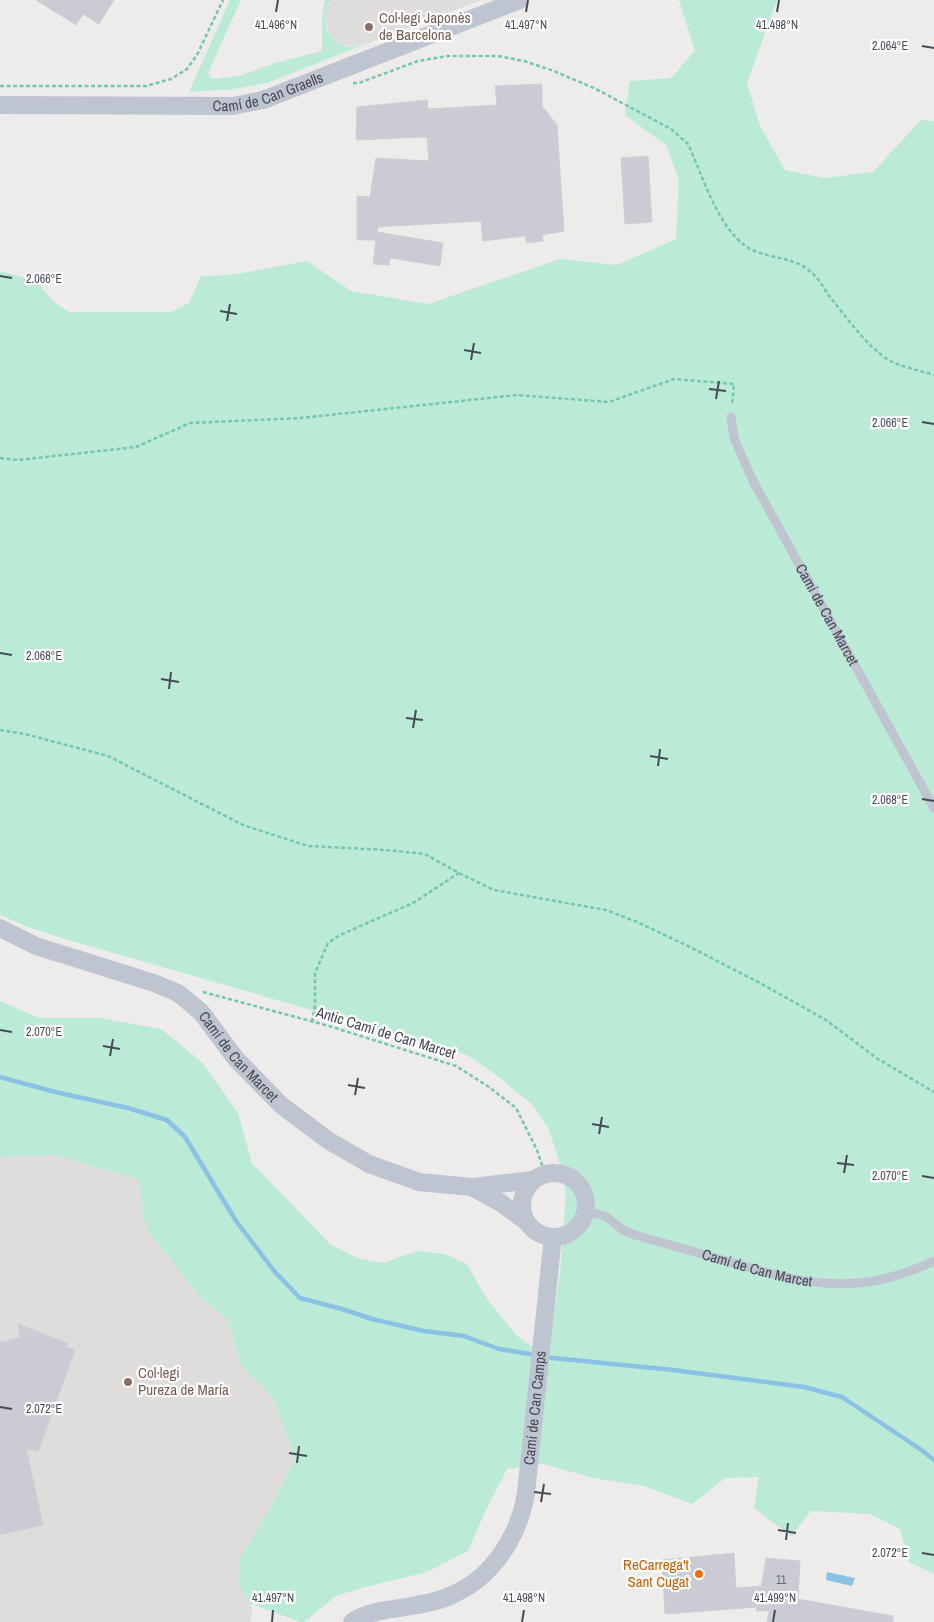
<svg xmlns="http://www.w3.org/2000/svg" width="934" height="1622" viewBox="0 0 934 1622" font-family="'Archivo Narrow',sans-serif">
<style>
.education{fill:#dfdddc}
.green{fill:#bbebd6}
.water{fill:#8ac1e5}
.lines{fill:none;stroke-linecap:round;stroke-linejoin:round}
.stream{stroke:#8ac1e5;stroke-width:4.5}
.building{fill:#cbccd3;stroke:#cfd0d7}
.path{stroke:#75c6ae;stroke-width:2.5;stroke-dasharray:4 2.5;stroke-linecap:butt}
.service{stroke:#bfc5d0;stroke-width:9}
.minor{stroke:#bfc5d0;stroke-width:18}
.ticks{fill:none;stroke:#454b57;stroke-width:2}
.education-dot{fill:#8d6e63;stroke:#fff;stroke-width:2}
.food-dot{fill:#e8710a;stroke:#fff;stroke-width:2}
.labels{text-anchor:middle;stroke-width:4.5;stroke-linejoin:round;paint-order:stroke}
.number-label{font-size:12px;fill:#666b76}
.education-label{font-size:15px;fill:#785e54;stroke:#fff;text-anchor:start}
.street-label{font-size:15px;fill:#454b57;stroke:#fff}
.food-label{font-size:15px;fill:#c56008;stroke:#fff;text-anchor:end}
.ticks-label{font-size:12px;text-anchor:middle;fill:#454b57;stroke:#fff;stroke-width:4.5;stroke-linejoin:round;paint-order:stroke}
</style>
<rect width="100%" height="100%" fill="#eeeceb"/>
<g class="education">
<path d="M331 0H481L366 44 352 46 340 45 330 34 325 20 326 9Z"/>
<path d="M54 1155 139 1179 143 1216 200 1297 228 1320 240 1363 274 1400 295 1459 269 1511 241 1556 238 1586 251 1604 252 1615 250 1622H0V1157Z"/>
</g>
<g class="green">
<path d="M230 0H241L208 73 212 79 240 76 275 63 322 51V17L325 0H331C329 3 326 7 326 11 323 23 329 40 342 45 350 48 358 46 366 44L267 83 234 89 189 92Z"/>
<path d="M679 0H777L747 83 760 126 785 170 824 178 873 172 921 120 934 121V1574L909 1562 900 1529 870 1514 811 1511 791 1536 754 1508 759 1477 725 1478 692 1504 644 1486 593 1478 544 1464 507 1469 485 1512 468 1551 427 1572 361 1588 336 1596 304 1622H300L251 1604 238 1586 241 1556 269 1511 295 1459 274 1400 240 1363 228 1320 200 1297 148 1230 143 1216 139 1179 54 1155 0 1157V1001L39 1018H100L161 1029 203 1063 238 1113 252 1163 330 1244 357 1258 383 1263 417 1251 445 1254 467 1264 485 1296 516 1335 541 1353H549L561 1264 566 1193 558 1157 548 1128 533 1105 492 1072 467 1055 65 939 25 926 0 915V271L36 281 52 300 69 312H171L189 303 201 276 231 275 307 261 351 291 428 304 560 259 617 265 676 239 679 180 666 145 625 115 630 81 671 78 695 51Z"/>
</g>
<path class="water" d="M827 1572 855 1578 852 1586 826 1580Z"/>
<g class="lines">
<g class="stream">
<path d="M0 1077 55 1092 128 1108 167 1120 185 1137 236 1221 275 1272 300 1298 342 1309 372 1319 424 1331 464 1336 499 1349 536 1355"/>
<path d="M543 1357 673 1370 804 1387 842 1397 920 1449 934 1460"/>
</g>
</g>
<g class="building">
<path d="M36 0H114L99 24 83 14 76 25Z"/>
<path d="M542 84V106L557 125 564 231 542 235 543 241 527 243 525 236 483 241 481 221 378 227 377 232 443 243 440 266 390 258 389 265 373 264 376 240H357V196L370 197 376 158 429 161 427 137 356 140 357 107 427 100 428 109 497 105 495 86Z"/>
<path d="M648 156 652 222 625 224 621 158Z"/>
<path d="M18 1324 67 1343 66 1347 75 1350 38 1452 26 1448 43 1525 0 1535V1342L20 1338Z"/>
<path d="M734 1553 736 1588 761 1586 766 1558 800 1561 798 1599 893 1616V1622H767L769 1611H756L757 1607 665 1614 662 1560Z"/>
</g>
<g class="lines">
<g class="path">
<path d="M353 83H359L418 61 448 56H498L524 61 554 71 596 89 671 129 688 144C703 176 719 233 752 250 772 259 796 257 812 273 820 280 824 289 830 297 846 317 866 345 887 359 900 367 919 370 934 375"/>
<path d="M0 86H146L171 79 187 69 197 55 223 0"/>
<path d="M0 458 18 460 136 447 190 423 301 418 517 395 609 402 674 379 734 384 732 405"/>
<path d="M0 730 25 734 108 756 243 825 308 846 386 850 425 854 459 873 494 890 606 910 637 922 688 946 760 983 826 1020 878 1059 934 1092"/>
<path d="M203 992 329 1026 456 1066 489 1087 516 1108 537 1150 543 1168"/>
<path d="M312 1022 315 1006V973L328 943 340 935 413 903 459 873"/>
</g>
<g class="service">
<path id="s1" d="M731 417 734 438 753 481 934 808"/>
<path id="s2" d="M586 1211 605 1216 623 1230 635 1235C667 1244 699 1253 730 1262 771 1274 814 1287 858 1283 884 1281 910 1272 934 1261"/>
</g>
<g class="minor">
<path id="s3" d="M0 105 233 106 263 100 520 0"/>
<path id="s4" d="M0 928 36 946 154 983 178 993 201 1012 236 1059 281 1105 329 1141 369 1164 419 1182 472 1187 533 1180"/>
<circle cx="554" cy="1205" r="32"/>
<path d="M472 1187 501 1203 527 1222"/>
<path id="s5" d="M352 1622C372 1609 394 1610 417 1605 429 1603 443 1600 454 1594 494 1576 519 1535 526 1493L553 1237"/>
</g>
</g>
<path class="ticks" d="M276 12 278 0M526 12 528 0M777 12 779 0M922 46 934 48M0 276 12 278M220 311 237 314M227 321 230 304M464 350 481 353M471 360 474 343M709 389 726 391M716 399 719 381M922 422 934 424M0 653 12 655M161 679 179 682M169 689 171 672M406 718 423 720M413 728 416 710M650 756 668 759M658 766 660 749M922 799 934 801M0 1030 12 1032M103 1046 120 1049M110 1056 113 1039M348 1085 365 1088M355 1095 358 1078M592 1124 609 1127M599 1134 602 1117M837 1163 854 1165M844 1173 847 1155M922 1176 934 1178M0 1407 12 1409M289 1453 307 1456M297 1463 299 1446M534 1492 551 1494M541 1502 544 1484M778 1530 796 1533M786 1540 788 1523M922 1553 934 1555M272 1622 273 1610M522 1622 524 1610M773 1622 775 1610"/>
<g class="education-dot">
<circle cx="369" cy="27" r="5"/>
<circle cx="128" cy="1382" r="5"/>
</g>
<circle class="food-dot" cx="699" cy="1574" r="5"/>
<g class="labels">
<g class="number-label">
<text x="781" y="1584">11</text>
</g>
<g class="education-label">
<text x="379" y="23">Col·legi Japonès<tspan x="379" dy="17">de Barcelona</tspan></text>
<text x="138" y="1378">Col·legi<tspan x="138" dy="17">Pureza de María</tspan></text>
</g>
<g class="street-label">
<text dy="5" stroke="none"><textPath href="#s3" startOffset="270">Camí de Can Graells</textPath></text>
<text dy="5" stroke="none"><textPath href="#s1" startOffset="221">Camí de Can Marcet</textPath></text>
<text transform="translate(386 1033) rotate(17)" y="5">Antic Camí de Can Marcet</text>
<text dy="5" stroke="none"><textPath href="#s4" startOffset="278">Camí de Can Marcet</textPath></text>
<text dy="5" stroke="none"><textPath href="#s2" startOffset="182">Camí de Can Marcet</textPath></text>
<text dy="5" stroke="none"><textPath href="#s5" startOffset="321">Camí de Can Camps</textPath></text>
</g>
<g class="food-label">
<text x="689" y="1570">ReCarrega't<tspan x="689" dy="17">Sant Cugat</tspan></text>
</g>
</g>
<g class="ticks-label">
<text x="276" y="29">41.496°N</text>
<text x="526" y="29">41.497°N</text>
<text x="777" y="29">41.498°N</text>
<text x="890" y="50">2.064°E</text>
<text x="44" y="283">2.066°E</text>
<text x="890" y="427">2.066°E</text>
<text x="44" y="660">2.068°E</text>
<text x="890" y="804">2.068°E</text>
<text x="44" y="1036">2.070°E</text>
<text x="890" y="1180">2.070°E</text>
<text x="44" y="1413">2.072°E</text>
<text x="890" y="1557">2.072°E</text>
<text x="273" y="1602">41.497°N</text>
<text x="524" y="1602">41.498°N</text>
<text x="775" y="1602">41.499°N</text>
</g>
</svg>
